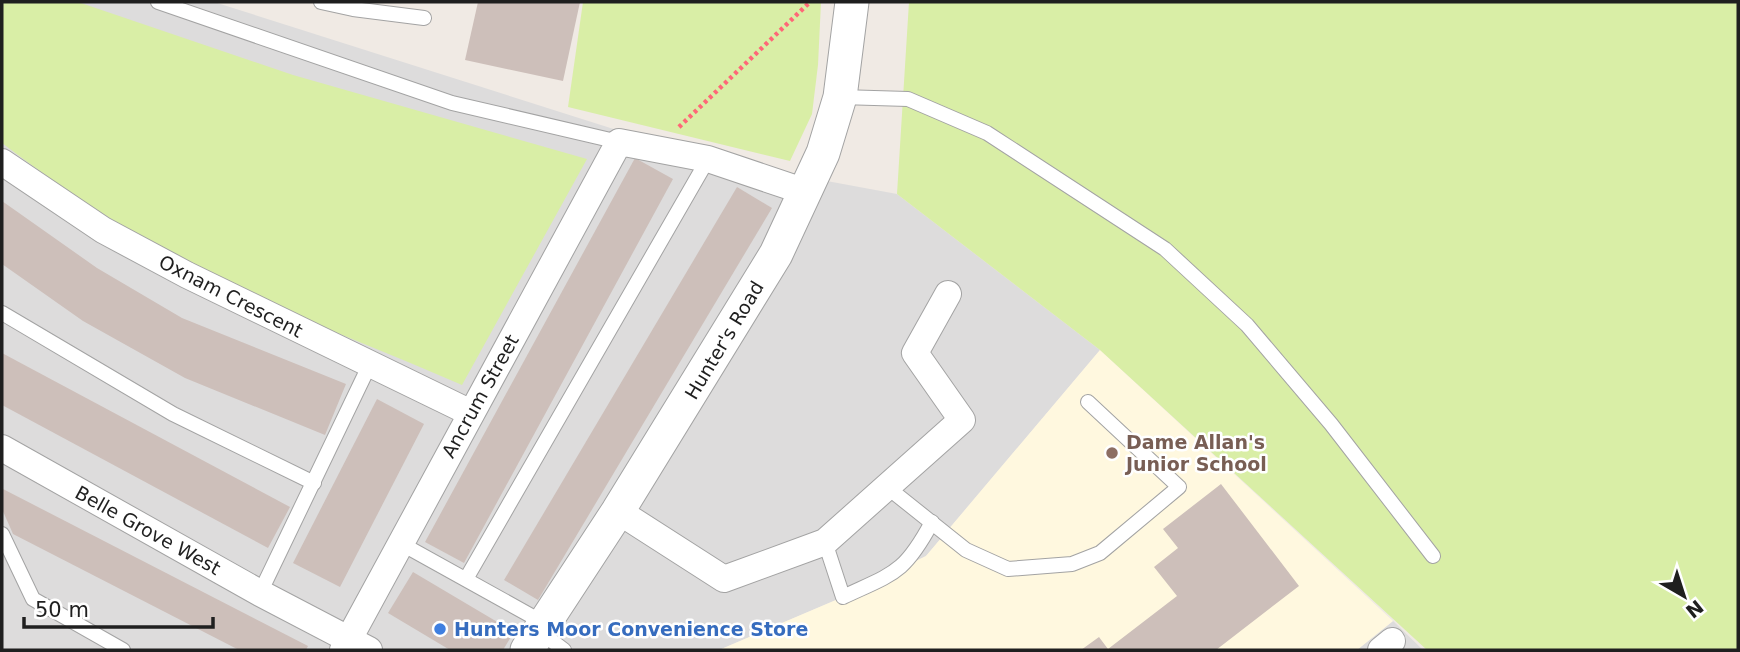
<svg xmlns="http://www.w3.org/2000/svg" width="1740" height="652" viewBox="0 0 1740 652" font-family="'DejaVu Sans',sans-serif">
<style>
.residential{fill:#dddcdc}
.education{fill:#fff8df}
.grass{fill:#d9eea6}
.building{fill:#cdbfba}
.lines{fill:none;stroke-linecap:round;stroke-linejoin:round}
.service-casing{stroke:#a3a3a3;stroke-width:16}
.minor-casing{stroke:#a3a3a3;stroke-width:28}
.tertiary-casing{stroke:#a3a3a3;stroke-width:35}
.path{stroke:#ff6777;stroke-width:4.5;stroke-dasharray:3.5 3.5;stroke-linecap:butt}
.service{stroke:#fff;stroke-width:14}
.minor{stroke:#fff;stroke-width:26}
.tertiary{stroke:#fff;stroke-width:33}
.education-dot{fill:#8d6e63;stroke:#fff;stroke-width:2.5}
.shop-dot{fill:#3f7fe0;stroke:#fff;stroke-width:2.5}
.labels{text-anchor:middle;stroke-width:5;stroke-linejoin:round;paint-order:stroke}
.street-label{font-size:19px;fill:#1f1f1f;stroke:#fff}
.education-label{font-size:19px;font-weight:bold;fill:#785e54;stroke:#fff;text-anchor:start}
.shop-label{font-size:19px;font-weight:bold;fill:#366cbe;stroke:#fff;text-anchor:start}
</style>
<rect width="100%" height="100%" fill="#f0eae4"/>
<g class="residential">
<path d="M2 2H214L708 159 897 194 1100 350 926 556 843 597 719 650H2Z"/>
<path d="M1393 621 1423 650H1357Z"/>
</g>
<path class="education" d="M1100 350 1393 621 1357 650H719L843 597 926 556Z"/>
<g class="grass">
<path d="M2 2H78L293 75 587 159 462 385C364 342 259 305 166 252 109 219 54 183 2 143Z"/>
<path d="M583 2H821L818 65 812 114 790 161 568 107Z"/>
<path d="M909 2H1738V650H1427L1100 350 897 194Z"/>
</g>
<g class="building">
<path d="M478 2H580L563 81 465 60Z"/>
<path d="M635 158 673 179 464 563 425 542Z"/>
<path d="M737 187 772 208 538 600 504 580Z"/>
<path d="M2 201 97 268 182 318 346 384 325 435 185 378 83 321 2 264Z"/>
<path d="M2 353 290 507 268 548 2 405Z"/>
<path d="M377 399 424 424 340 587 293 563Z"/>
<path d="M1221 484 1299 586 1216 650H1081L1099 637 1108 649 1177 596 1154 567 1178 548 1163 529Z"/>
<path d="M3 489 308 646 306 650H239L13 534 2 509Z"/>
<path d="M413 572 514 632 503 650H450L388 613Z"/>
</g>
<g class="lines">
<g class="service-casing">
<g id="service">
<path d="M158 2 452 103 619 142"/>
<path d="M321 2 353 9 424 18"/>
<path d="M840 97 908 99 987 133 1165 249 1247 325 1331 424 1433 556"/>
<path d="M2 313 173 414 314 483"/>
<path d="M887 487 966 550 1008 569 1072 564 1100 553 1179 487 1088 402"/>
<path d="M2 534 33 599 123 650"/>
<path d="M825 542 843 597C894 573 904 574 932 522"/>
<path d="M400 543 544 623"/>
<path d="M466 579 708 159"/>
<path d="M260 593 370 364"/>
<path d="M539 631 564 650"/>
</g>
</g>
<g class="minor-casing">
<g id="minor">
<path d="M2 162 103 230 187 275 471 413"/>
<path d="M2 448 260 593 369 650"/>
<path d="M618 511 724 579 825 542 962 420 915 353 948 294"/>
<path d="M343 650 619 142 708 159 806 192"/>
<path d="M1381 650 1392 641"/>
</g>
</g>
<g class="tertiary-casing">
<path id="tertiary" d="M527 650 618 511 776 254 823 153 840 97 852 2"/>
</g>
<path class="path" d="M679 127 810 2"/>
<use href="#service" class="service"/>
<use href="#minor" class="minor"/>
<use href="#tertiary" class="tertiary"/>
</g>
<circle class="education-dot" cx="1112" cy="453" r="7"/>
<circle class="shop-dot" cx="440" cy="629" r="7"/>
<g class="labels">
<g class="street-label">
<text transform="translate(231 296) rotate(27)" y="7">Oxnam Crescent</text>
<text transform="translate(724 340) rotate(-59)" y="7">Hunter's Road</text>
<text transform="translate(480 396) rotate(-61)" y="7">Ancrum Street</text>
<text transform="translate(148 530) rotate(29)" y="7">Belle Grove West</text>
</g>
<g class="education-label">
<text x="1126" y="449">Dame Allan's<tspan x="1126" dy="22">Junior School</tspan></text>
</g>
<g class="shop-label">
<text x="454" y="636">Hunters Moor Convenience Store</text>
</g>
</g>
<rect width="1740" height="652" fill="none" stroke="#1f1f1f" stroke-width="7"/>
<g transform="translate(1684 596) rotate(141)" stroke="#ffffff" stroke-width="5" paint-order="stroke">
<path d="M0-5L12 26L0 18L-12 26Z" fill="#1f1f1f"/>
<text y="-10" font-size="19" font-weight="bold" text-anchor="middle" fill="#1f1f1f">N</text>
</g>
<path d="M24 617v10h189v-10" fill="none" stroke="#1f1f1f" stroke-width="3.5"/>
<text x="35" y="617" font-size="21" fill="#1f1f1f" stroke="#ffffff" stroke-width="5" paint-order="stroke">50 m</text>
</svg>
